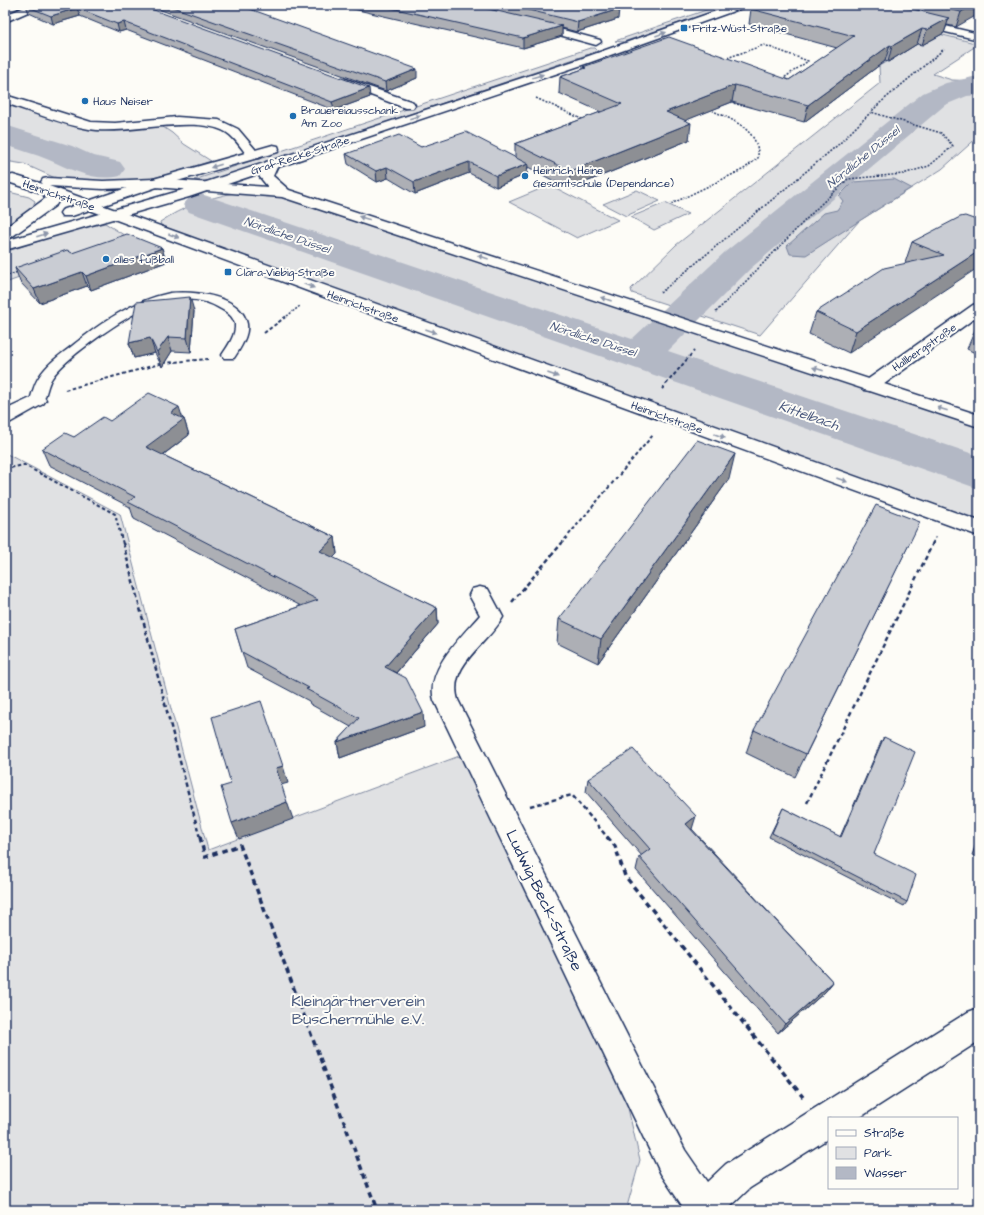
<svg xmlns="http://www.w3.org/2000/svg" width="984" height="1215" viewBox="0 0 984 1215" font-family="'Architects Daughter',sans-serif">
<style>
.green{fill:#e0e1e3;stroke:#7e88a0}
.water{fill:#b3b8c5;stroke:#76819c}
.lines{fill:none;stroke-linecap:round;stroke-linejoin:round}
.river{fill:#b3b8c5;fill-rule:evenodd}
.lane-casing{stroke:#1b2f5e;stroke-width:3}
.street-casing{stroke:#1b2f5e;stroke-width:3}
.secondary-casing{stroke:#1b2f5e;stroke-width:3}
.primary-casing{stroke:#1b2f5e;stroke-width:3}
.path-far3{stroke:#1b2f5e;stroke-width:1.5;stroke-dasharray:2 1.5;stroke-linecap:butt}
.path-far2{stroke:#1b2f5e;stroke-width:2;stroke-dasharray:3.5 2.5;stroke-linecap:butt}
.path-far1{stroke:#1b2f5e;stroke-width:2.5;stroke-dasharray:4.5 3;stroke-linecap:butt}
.path{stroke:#1b2f5e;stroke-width:3.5;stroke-dasharray:5.5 4;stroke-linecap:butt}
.lane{fill:#fdfcf7;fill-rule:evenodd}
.street{fill:#fdfcf7;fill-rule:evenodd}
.secondary{fill:#fdfcf7;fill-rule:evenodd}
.primary{fill:#fdfcf7;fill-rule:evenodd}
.wall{fill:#adafb5;stroke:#1b2f5e}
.shaded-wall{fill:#8d8f94;stroke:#1b2f5e}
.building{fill:#c9ccd3;stroke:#1b2f5e}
.oneway{fill:#8c96aa}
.poi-dot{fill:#1f6fb2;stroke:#fdfcf7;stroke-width:1.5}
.labels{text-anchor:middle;stroke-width:4;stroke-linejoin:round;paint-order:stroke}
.far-poi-label{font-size:11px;fill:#1b2f5e;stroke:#fdfcf7;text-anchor:start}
.far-street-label{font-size:11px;fill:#1b2f5e;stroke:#fdfcf7}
.far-water-label{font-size:12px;font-style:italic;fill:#49587d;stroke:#fdfcf7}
.water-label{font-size:14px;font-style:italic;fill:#49587d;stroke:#fdfcf7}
.near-street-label{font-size:16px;fill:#1b2f5e;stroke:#fdfcf7}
.near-park-label{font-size:16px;fill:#4c5c7f;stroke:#fdfcf7}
</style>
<rect width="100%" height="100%" fill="#fdfcf7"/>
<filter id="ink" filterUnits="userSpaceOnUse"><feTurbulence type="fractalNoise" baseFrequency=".025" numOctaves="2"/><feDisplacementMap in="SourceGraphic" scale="8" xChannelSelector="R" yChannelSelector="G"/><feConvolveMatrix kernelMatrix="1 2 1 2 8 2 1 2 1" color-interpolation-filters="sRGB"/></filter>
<g filter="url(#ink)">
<g class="green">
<path d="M721 5H732L623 42 615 41Z"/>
<path d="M935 33 979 44 933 74 952 80 979 81V136L942 169 859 221 760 335 632 293 631 289 676 245 880 83 879 66Z"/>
<path d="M590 48H595L598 51 211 181 194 180Z"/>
<path d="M5 102 93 130 160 125 172 133 184 144 211 161 170 174 148 179 125 181 70 180 53 177 24 164 5 161Z"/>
<path d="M550 185 618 220 577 238 509 202Z"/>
<path d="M637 190 660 201 626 216 603 204Z"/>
<path d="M5 191 29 197 35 201 32 210 5 228Z"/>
<path d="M234 193 279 196 979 424V527L162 229 160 222C182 207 208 198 234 193Z"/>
<path d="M665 203 688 214 654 230 631 217Z"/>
<path d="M105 223 130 239 5 283V245L11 250 73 230Z"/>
<path d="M5 453 120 514 208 850 462 755 627 1104 640 1160 626 1210H5Z"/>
</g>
<path class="water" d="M894 179 911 188 806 255 790 254 787 246 824 213 837 210 843 201 839 196 853 182Z"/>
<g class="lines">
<g class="river">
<path d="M973 77H979V95L967 96 945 105 751 268 668 351 979 456V489L189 212 183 205 189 198 201 194 213 198 632 339 725 252 923 93 946 83Z"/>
<path d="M5 125 72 146 94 156 120 162 125 169 120 176C95 182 72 170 49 160 35 154 20 150 5 145Z"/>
</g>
<g class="lane-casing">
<path id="lane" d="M170 293C193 291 242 295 247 324 249 335 240 349 234 358H224L222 355C228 346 236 335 235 324 233 316 227 312 221 309 195 292 159 300 134 314 114 325 64 359 52 378 47 385 47 395 42 403H32L30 400C33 392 34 384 39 377 47 364 60 355 72 346 102 322 132 301 170 293Z"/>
</g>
<g class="street-casing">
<g id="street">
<path d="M30 5H44L5 22V15Z"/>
<path d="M916 19 979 34V40L912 24 911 22 912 20Z"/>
<path d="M534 22 600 40 601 42 596 45 530 27 529 25Z"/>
<path d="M343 78 413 102 415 105 413 108H405L339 83 337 81 339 79Z"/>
<path d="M5 95 91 122 115 123 177 117 219 120 238 129 260 155 259 158H249C243 150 237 141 230 135 202 112 125 136 89 129 64 125 30 111 5 103Z"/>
<path d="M979 303V315L876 390 870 391 864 390 861 386 864 382 973 305Z"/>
<path d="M37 395 43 396 46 400 43 404 11 422 5 424V410Z"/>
<path d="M480 587 488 589 503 617C489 643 447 665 458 700L685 1150 707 1182 726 1164 968 1012 979 1008V1041L859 1118H829V1138L750 1188 727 1210H685L661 1174 434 700C425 670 462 636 480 615L469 595 472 589Z"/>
</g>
</g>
<g class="secondary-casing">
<g id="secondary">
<path d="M733 5H747L745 7 588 63 189 197 5 250V241L179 191 580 59Z"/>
<path d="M273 145 278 146 279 149 278 152 160 186 72 216H62L60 213 62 210 150 180Z"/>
</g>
</g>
<g class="primary-casing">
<path id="primary" d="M271 161 278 165 273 176 289 190 979 415V427L282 197 155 187 103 189 49 186 979 521V536L313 293 60 199 56 205 10 238 5 239V228L46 198 42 193 8 182 6 179 8 176 13 175 43 184 41 182 43 179 48 178 103 181 155 179 268 187 259 176 266 162Z"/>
</g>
<g class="path-far3">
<path d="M724 59 764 45 808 61 781 80"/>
<path d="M536 98 584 120"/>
<path d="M727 101 743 106 745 104"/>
<path d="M671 204 744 169 758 158C760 131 734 120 713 111"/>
<path d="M5 276 18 272"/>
<path d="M660 293 839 144 880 103 944 49"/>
<path d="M716 312 819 206 848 179 903 174 929 166 953 146 941 133 871 112"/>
<path d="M287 316 300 306"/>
</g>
<g class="path-far2">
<path d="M264 333 288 315"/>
<path d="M662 389 694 351"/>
<path d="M65 390 163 363 208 359"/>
<path d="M5 469 24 465 115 514 123 544"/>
<path d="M561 544 653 435"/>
<path d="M932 544 936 537"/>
</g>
<g class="path-far1">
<path d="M123 543 200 838"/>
<path d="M512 602 562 543"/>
<path d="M807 803 933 543"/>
<path d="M530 806 572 795 608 838"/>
</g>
<g class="path">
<path d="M200 837 205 857 240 845 377 1210"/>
<path d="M607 837 615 846 625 876 803 1097"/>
</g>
<use href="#lane" class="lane"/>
<use href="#street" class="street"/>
<use href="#secondary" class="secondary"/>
<use href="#primary" class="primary"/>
</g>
<g class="wall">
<path d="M10 5H26L18 8Z"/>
<path d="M140 5 370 97 334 110 126 30 119 32 80 16 53 24 29 13 26 6Z"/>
<path d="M147 5H239L417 78 386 91Z"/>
<path d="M336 5H597L618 19 577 32 562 28V36L523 48Z"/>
<path d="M762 5H979L956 27 947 25 944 33 922 45 917 44 888 62 885 61 804 122 732 102 685 120 689 140 569 189 528 167 527 174 496 187 469 173 415 194 388 178 377 182 348 164 346 154 421 147 515 157V144L601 112 559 93 560 77 583 69V67L789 80 837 48 749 24 751 9Z"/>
<path d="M979 221 849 353 809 334 816 312 906 264 905 263 912 242Z"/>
<path d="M162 248 166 262 91 290 87 286 40 303 20 282 15 268 72 253Z"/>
<path d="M194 311 191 352 172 351 162 367 155 353 134 358 129 343Z"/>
<path d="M979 324V355L967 349 977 325Z"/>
<path d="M184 419 189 435 163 455 335 537 337 554 333 558 437 608 438 624 396 673 424 727 340 758 337 742 351 727 310 704 309 701 247 668 235 629 301 606 134 519 130 507 49 465 42 449 74 437 110 421Z"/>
<path d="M729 479 598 663 557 643 559 619Z"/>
<path d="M908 546 795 777 746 753 754 730Z"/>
<path d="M884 737 874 854 907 902 904 906 769 837 783 808 840 837 881 742Z"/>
<path d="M588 779 692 829 833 982 825 992 778 1033 636 870 639 857 642 856 586 792Z"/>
<path d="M979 835V858L972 855Z"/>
</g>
<g class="shaded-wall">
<path d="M16 5H26L18 8Z"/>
<path d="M973 5H979V14L956 27 961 12Z"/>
<path d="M77 8 80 16 53 24 51 16Z"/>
<path d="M619 9 618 19 577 32 578 22Z"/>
<path d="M949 18 944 33 922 45 927 30Z"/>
<path d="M124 22 126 30 119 32 117 24Z"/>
<path d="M562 26V36L523 48V38Z"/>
<path d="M922 29 917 44 888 62 892 46Z"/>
<path d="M890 45 885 61 804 122 808 105Z"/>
<path d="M417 69V78L386 91 385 82Z"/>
<path d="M735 85 732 102 664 129 666 112Z"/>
<path d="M369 88 370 97 334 110 332 102Z"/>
<path d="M691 123 689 140 569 189 570 171Z"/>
<path d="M469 162V173L415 194 414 182Z"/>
<path d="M528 164 527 174 496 187V176Z"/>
<path d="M387 167 388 178 377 182 376 171Z"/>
<path d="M162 248 166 262 91 290 86 276Z"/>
<path d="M979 251V267L849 353 856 331Z"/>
<path d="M82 272 87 286 40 303 34 289Z"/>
<path d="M190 297 194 311 191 352 187 338Z"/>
<path d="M168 337 172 351 162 367 157 352Z"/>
<path d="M150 338 155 353 134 358 129 343Z"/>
<path d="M179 407 183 419H184L189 435 152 463 146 447 171 413Z"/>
<path d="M735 454 729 479 598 663 601 639Z"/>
<path d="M335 537 337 554 323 568 320 551Z"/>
<path d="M437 608 438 624 387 683 385 667Z"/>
<path d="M423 712 424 727 340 758 337 742Z"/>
<path d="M283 766 288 783 281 785 276 768Z"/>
<path d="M287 802 293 819 239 839 232 823Z"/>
<path d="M696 816 692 829 682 836 686 824Z"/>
<path d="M833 982 825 992 778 1033 785 1024Z"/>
</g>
<g class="building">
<path d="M28 5H140L369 88 332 102 124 22 117 24 77 8 51 16 26 6Z"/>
<path d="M167 5H239L417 69 385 82Z"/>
<path d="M378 5H471L562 26 523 38Z"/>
<path d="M508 5H597L619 9 578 22Z"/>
<path d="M762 5H896L949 18 927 30 922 29 892 46 890 45 808 105 735 85 666 112 691 123 570 171 515 144 622 104 560 77 586 68 583 67 669 37 789 80 854 36 751 9Z"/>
<path d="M933 5H973L961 12Z"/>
<path d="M466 132 528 164 496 176 469 162 414 182 387 167 376 171 346 154 399 135 421 147Z"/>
<path d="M965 216 979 221V251L856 331 816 312 884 268 944 255 912 242 960 217Z"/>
<path d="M127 234 162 248 86 276 82 272 34 289 15 268 67 250 72 253Z"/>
<path d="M190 297 187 338 168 337 157 352 150 338 129 343 136 302Z"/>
<path d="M149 393 179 407 171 413 184 419 146 447 335 537 320 551 437 608 385 667 406 678 423 712 337 742 359 718 306 689 309 688 242 652 235 629 318 600 128 502 135 497 42 449 65 433 74 437 103 417 110 421Z"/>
<path d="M697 440 735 454 601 639 559 619Z"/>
<path d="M876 505 920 522 806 754 754 730Z"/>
<path d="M261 701 283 766 276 768 287 802 232 823 221 787 231 784 212 717Z"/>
<path d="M884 737 915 752 874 854 916 875 907 902 772 833 783 808 841 837Z"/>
<path d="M633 749 696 816 686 824 833 982 785 1024 639 857 650 849 588 779Z"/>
</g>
<defs><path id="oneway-solid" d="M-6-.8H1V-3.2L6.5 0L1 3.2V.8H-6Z"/></defs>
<g class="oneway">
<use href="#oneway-solid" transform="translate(661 34) rotate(-19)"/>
<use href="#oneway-solid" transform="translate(538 76) rotate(-18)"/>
<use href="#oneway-solid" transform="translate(415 117) rotate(-18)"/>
<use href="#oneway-solid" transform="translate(216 166) rotate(163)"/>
<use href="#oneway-solid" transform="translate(364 218) rotate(-163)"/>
<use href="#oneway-solid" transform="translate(42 235) rotate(-17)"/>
<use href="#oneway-solid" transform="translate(174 236) rotate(20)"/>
<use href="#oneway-solid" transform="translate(483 257) rotate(-161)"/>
<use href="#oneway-solid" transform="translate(309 286) rotate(21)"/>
<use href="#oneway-solid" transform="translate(606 299) rotate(-161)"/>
<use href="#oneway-solid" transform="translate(431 331) rotate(20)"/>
<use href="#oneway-solid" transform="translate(818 369) rotate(-162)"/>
<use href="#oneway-solid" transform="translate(553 375) rotate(20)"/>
<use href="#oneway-solid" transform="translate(942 409) rotate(-162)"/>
<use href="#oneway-solid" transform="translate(720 436) rotate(20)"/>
<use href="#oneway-solid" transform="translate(842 480) rotate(20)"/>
</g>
</g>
<g class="poi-dot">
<rect x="680" y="24" width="8" height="8" rx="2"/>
<circle cx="85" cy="101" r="4"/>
<circle cx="293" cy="116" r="4"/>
<circle cx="525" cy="176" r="4"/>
<circle cx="106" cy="259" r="4"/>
<rect x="224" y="268" width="8" height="8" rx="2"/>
</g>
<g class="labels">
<g class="far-poi-label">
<text x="692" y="32">Fritz-Wüst-Straße</text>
<text x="93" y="105">Haus Neiser</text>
<text x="301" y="114">Brauereiausschank<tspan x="301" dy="13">Am Zoo</tspan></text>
<text x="533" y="174">Heinrich Heine<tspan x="533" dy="13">Gesamtschule (Dependance)</tspan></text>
<text x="114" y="263">alles fußball</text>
<text x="236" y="276">Clara-Viebig-Straße</text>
</g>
<g class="far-street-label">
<text transform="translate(300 155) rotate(-18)" y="4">Graf-Recke-Straße</text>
<text transform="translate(59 195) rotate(19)" y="4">Heinrichstraße</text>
<text transform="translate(363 306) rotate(20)" y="4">Heinrichstraße</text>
<text transform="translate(924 347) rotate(-35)" y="4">Hallbergstraße</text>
<text transform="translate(667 417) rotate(20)" y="4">Heinrichstraße</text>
</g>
<g class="far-water-label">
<text transform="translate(863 157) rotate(-39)" y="4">Nördliche Düssel</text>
<text transform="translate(287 235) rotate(19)" y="4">Nördliche Düssel</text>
<text transform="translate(593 339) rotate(18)" y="4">Nördliche Düssel</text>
</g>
<g class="water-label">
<text transform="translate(809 415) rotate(19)" y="5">Kittelbach</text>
</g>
<g class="near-street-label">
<text transform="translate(545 900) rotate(64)" y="6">Ludwig-Beck-Straße</text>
</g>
<g class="near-park-label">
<text x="358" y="1006">Kleingärtnerverein<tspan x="358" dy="18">Buschermühle e.V.</tspan></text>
</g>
</g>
<rect width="984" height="1215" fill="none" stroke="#fdfcf7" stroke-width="20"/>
<rect x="10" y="10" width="964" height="1195" fill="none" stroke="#1b2f5e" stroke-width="1.5" filter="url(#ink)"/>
<rect x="828" y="1117" width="130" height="72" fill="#fdfcf7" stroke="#a3aaba"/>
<rect x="836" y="1130" width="20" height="6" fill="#fdfcf7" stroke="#a3aaba"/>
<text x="864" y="1137" font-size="12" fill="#1b2f5e">Straße</text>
<rect x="836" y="1147" width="20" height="12" fill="#e0e1e3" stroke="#a3aaba"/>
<text x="864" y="1157" font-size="12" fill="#1b2f5e">Park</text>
<rect x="836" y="1167" width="20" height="12" fill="#b3b8c5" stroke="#a3aaba"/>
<text x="864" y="1177" font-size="12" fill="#1b2f5e">Wasser</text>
</svg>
